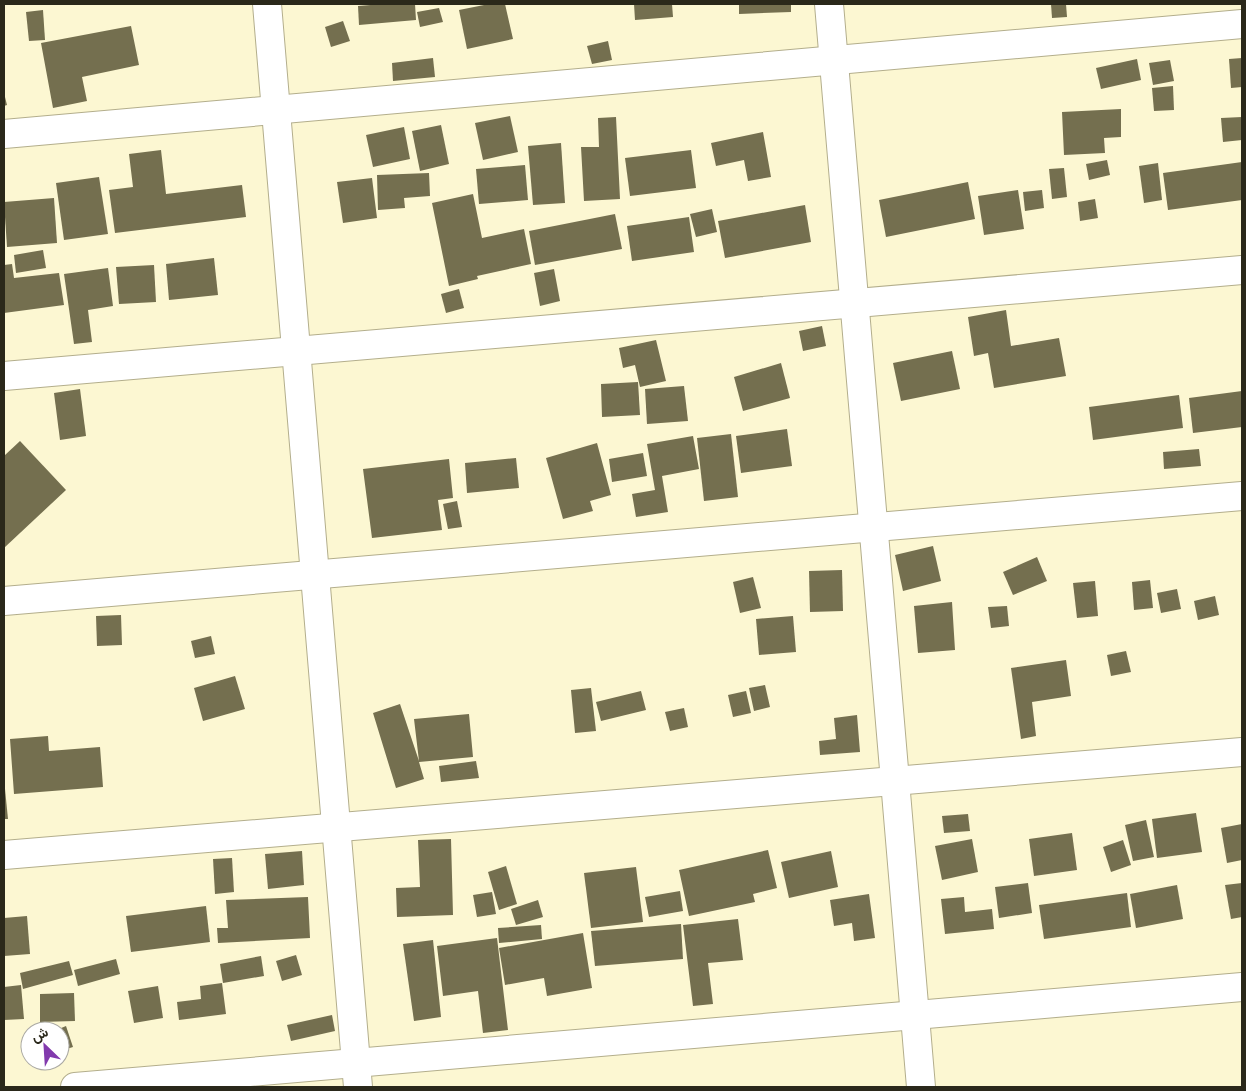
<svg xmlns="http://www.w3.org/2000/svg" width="1246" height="1091" viewBox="0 0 1246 1091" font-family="'PT Serif',Vazirmatn,serif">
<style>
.building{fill:#746f4f}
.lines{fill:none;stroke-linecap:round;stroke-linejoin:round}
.street-casing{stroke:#b3ae8c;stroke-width:30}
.street{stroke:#fff;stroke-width:28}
</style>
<rect width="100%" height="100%" fill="#fcf7d2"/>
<g class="building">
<path d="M383 4H415L416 20 359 25 358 6Z"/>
<path d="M489 4H505L513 39 467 49 459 10Z"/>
<path d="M634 4H672L673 17 635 20Z"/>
<path d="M739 4H791V12L739 14Z"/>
<path d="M1051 4H1066L1067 17 1052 18Z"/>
<path d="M439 8 443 22 420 27 417 12Z"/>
<path d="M43 10 45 40 29 41 26 12Z"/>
<path d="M343 21 350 41 331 47 325 27Z"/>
<path d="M131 26 139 65 82 77 87 101 53 108 41 43Z"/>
<path d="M608 41 612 60 592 64 587 46Z"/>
<path d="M433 58 435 77 393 81 392 63Z"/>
<path d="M1242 58V87L1231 88 1229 59Z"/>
<path d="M1137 59 1141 80 1101 89 1096 68Z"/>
<path d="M1170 60 1174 81 1153 85 1149 63Z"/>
<path d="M1173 86 1174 110 1154 111 1152 88Z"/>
<path d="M4 93 7 105 4 106Z"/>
<path d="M1121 109V137L1104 138 1105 153 1064 155 1062 112Z"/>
<path d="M510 116 518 152 483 160 475 123Z"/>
<path d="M616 117 620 199 584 201 581 147H599L598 118Z"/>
<path d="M1242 117V140L1223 142 1221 118Z"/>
<path d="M441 125 449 164 420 171 412 131Z"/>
<path d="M404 127 410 159 373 167 366 135Z"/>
<path d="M763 132 771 177 748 181 744 160 716 166 711 143Z"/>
<path d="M561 143 565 203 533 205 528 146Z"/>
<path d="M161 150 166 194 242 185 246 217 115 233 109 190 133 187 129 154Z"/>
<path d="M691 150 696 188 630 196 625 158Z"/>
<path d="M1107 160 1110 175 1089 180 1086 164Z"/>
<path d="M1242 162V200L1168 210 1163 173Z"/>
<path d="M1158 163 1162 200 1144 203 1139 166Z"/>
<path d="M525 165 528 200 479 204 476 169Z"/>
<path d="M1064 168 1067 197 1052 199 1049 169Z"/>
<path d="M429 173 430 196 404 198 405 208 378 210 377 175Z"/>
<path d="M99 177 108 234 64 240 56 183Z"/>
<path d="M372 178 377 218 343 223 337 182Z"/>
<path d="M968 182 975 219 886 237 879 200Z"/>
<path d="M1018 190 1024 229 984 235 978 196Z"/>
<path d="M1042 190 1044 208 1025 211 1023 192Z"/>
<path d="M473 194 482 238 524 229 531 264 477 276 478 279 449 286 432 203Z"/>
<path d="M54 198 57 243 7 247 4 202Z"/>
<path d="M1095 199 1098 218 1080 221 1078 202Z"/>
<path d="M805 205 811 242 725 258 718 221Z"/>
<path d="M712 209 717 232 696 237 690 214Z"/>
<path d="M615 214 622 249 535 265 529 231Z"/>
<path d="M689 217 694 252 632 261 627 226Z"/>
<path d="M43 250 46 268 16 273 14 255Z"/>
<path d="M214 258 218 295 169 300 166 264Z"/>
<path d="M12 264 14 278 59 273 64 305 4 313V265Z"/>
<path d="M154 265 156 302 119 304 116 267Z"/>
<path d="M108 268 113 306 88 310 92 342 74 344 64 274Z"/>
<path d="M554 269 560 301 540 306 534 273Z"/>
<path d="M459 289 464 308 446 313 441 294Z"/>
<path d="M1006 310 1011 346 1059 338 1066 376 994 388 988 353 974 356 968 317Z"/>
<path d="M822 326 826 346 803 351 799 331Z"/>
<path d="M656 340 666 381 640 387 635 365 623 368 619 348Z"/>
<path d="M952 351 960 389 901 401 893 363Z"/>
<path d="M781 363 790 398 743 411 734 377Z"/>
<path d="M638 382 640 415 602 417 601 384Z"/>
<path d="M684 386 688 421 647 424 645 389Z"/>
<path d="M80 389 86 436 60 440 54 393Z"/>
<path d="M1242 391V427L1193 433 1189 398Z"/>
<path d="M1179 395 1183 428 1093 440 1089 407Z"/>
<path d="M787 429 792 466 741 473 736 436Z"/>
<path d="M731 434 738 497 704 501 697 438Z"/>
<path d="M693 436 699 469 662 476 668 512 636 517 632 494 655 490 647 444Z"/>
<path d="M20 441 66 490 4 548V456Z"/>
<path d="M597 443 611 495 590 501 593 511 563 519 546 458Z"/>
<path d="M1199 449 1201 466 1164 469 1163 452Z"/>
<path d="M643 453 647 476 612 482 609 459Z"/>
<path d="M516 458 519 488 467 493 465 463Z"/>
<path d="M449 459 453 498 438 500 442 530 372 538 363 469Z"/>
<path d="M457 501 462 527 448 529 443 504Z"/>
<path d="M933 546 941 581 903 591 895 555Z"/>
<path d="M1037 557 1047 581 1013 595 1003 572Z"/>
<path d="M842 570 843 611 810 612 809 571Z"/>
<path d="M753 577 761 608 740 613 733 582Z"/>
<path d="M1150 580 1153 608 1134 610 1132 582Z"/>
<path d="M1095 581 1098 616 1077 618 1073 583Z"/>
<path d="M1177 589 1181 609 1161 613 1157 593Z"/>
<path d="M1215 596 1219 615 1198 620 1194 601Z"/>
<path d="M952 602 955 650 918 653 914 606Z"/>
<path d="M1007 606 1009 626 991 628 988 607Z"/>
<path d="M121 615 122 645 97 646 96 616Z"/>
<path d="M793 616 796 652 759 655 756 619Z"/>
<path d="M211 636 215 654 195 658 191 641Z"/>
<path d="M1126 651 1131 672 1111 676 1107 655Z"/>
<path d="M1066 660 1071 696 1032 702 1036 736 1021 739 1011 668Z"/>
<path d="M235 676 245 709 203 721 194 688Z"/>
<path d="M765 685 770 707 754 711 749 688Z"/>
<path d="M591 688 596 731 575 733 571 690Z"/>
<path d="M641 691 646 710 601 721 596 702Z"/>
<path d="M746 691 751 713 733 717 728 695Z"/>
<path d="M400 704 419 761 414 719 469 714 473 757 419 762 424 779 396 788 373 713Z"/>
<path d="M684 708 688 727 670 731 665 712Z"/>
<path d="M857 715 860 752 820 755 819 741 836 739 834 718Z"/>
<path d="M48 736 49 751 100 747 103 787 14 794 10 739Z"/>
<path d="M476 761 479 778 441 782 439 766Z"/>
<path d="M4 779 8 819H4Z"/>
<path d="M1196 813 1202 852 1157 858 1152 819Z"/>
<path d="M968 814 970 831 944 833 942 816Z"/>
<path d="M1146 820 1154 857 1133 861 1125 825Z"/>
<path d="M1242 824V860L1227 863 1221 828Z"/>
<path d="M1072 833 1077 870 1034 876 1029 839Z"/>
<path d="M451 839 453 915 397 917 396 888 420 887 418 840Z"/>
<path d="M972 839 978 872 942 880 935 846Z"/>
<path d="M1123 840 1131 865 1111 872 1103 847Z"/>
<path d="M768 850 777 888 753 894 755 902 689 916 679 870Z"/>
<path d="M302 851 304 885 268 889 265 854Z"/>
<path d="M831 851 838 887 789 898 781 862Z"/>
<path d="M232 858 234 892 215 894 213 859Z"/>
<path d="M506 866 517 904 499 910 488 872Z"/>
<path d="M636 867 643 922 591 928 584 873Z"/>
<path d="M1028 883 1032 913 999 918 995 887Z"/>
<path d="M1242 883V917L1231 919 1225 885Z"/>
<path d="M1177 885 1183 919 1136 928 1130 894Z"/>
<path d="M680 891 683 911 649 917 645 897Z"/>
<path d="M492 892 496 914 477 917 473 895Z"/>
<path d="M1127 893 1131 927 1044 939 1039 905Z"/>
<path d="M869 894 875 938 854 941 852 923 834 926 830 900Z"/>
<path d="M308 897 310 938 218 943 217 928H228L226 900Z"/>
<path d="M964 897 965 912 992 909 994 929 945 934 941 899Z"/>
<path d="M538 900 543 917 516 925 511 909Z"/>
<path d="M206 906 210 942 131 952 126 916Z"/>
<path d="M27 916 30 954 4 956V918Z"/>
<path d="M738 919 743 960 708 963 713 1004 693 1006 683 925Z"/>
<path d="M681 924 683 959 595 966 591 931Z"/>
<path d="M541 925 542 939 499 943 498 928Z"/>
<path d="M583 933 592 988 547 996 544 978 505 985 499 948Z"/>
<path d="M497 938 508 1030 483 1033 478 991 443 996 437 946Z"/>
<path d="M433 940 441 1017 414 1021 403 944Z"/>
<path d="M296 955 302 975 282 981 276 961Z"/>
<path d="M261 956 264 976 223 983 220 964Z"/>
<path d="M116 959 120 974 78 986 74 970Z"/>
<path d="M69 961 73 975 23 989 20 973Z"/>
<path d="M222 983 226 1014 179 1020 177 1002 201 999 200 986Z"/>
<path d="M21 985 24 1019 4 1020V987Z"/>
<path d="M158 986 163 1018 134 1023 128 991Z"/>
<path d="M74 993 75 1021 40 1022V994Z"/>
<path d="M332 1015 335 1031 291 1041 287 1025Z"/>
<path d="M66 1026 73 1047 60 1051V1031H54Z"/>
</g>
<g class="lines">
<g class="street-casing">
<g id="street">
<path d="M267 4 358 1087"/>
<path d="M829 4 921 1087"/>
<path d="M4 134 1242 24"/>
<path d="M4 376 1242 270"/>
<path d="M4 601 1242 496"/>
<path d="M4 855 1242 752"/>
<path d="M75 1087 1242 987"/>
</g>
</g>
<use href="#street" class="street"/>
</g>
<rect width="1246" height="1091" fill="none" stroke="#2a281a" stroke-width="10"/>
<g transform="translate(45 1046) rotate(335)"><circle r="24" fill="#ffffff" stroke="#aaa9a3"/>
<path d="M0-4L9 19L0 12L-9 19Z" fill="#823aad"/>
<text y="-8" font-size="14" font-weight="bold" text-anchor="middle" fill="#2a281a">ش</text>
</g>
</svg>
